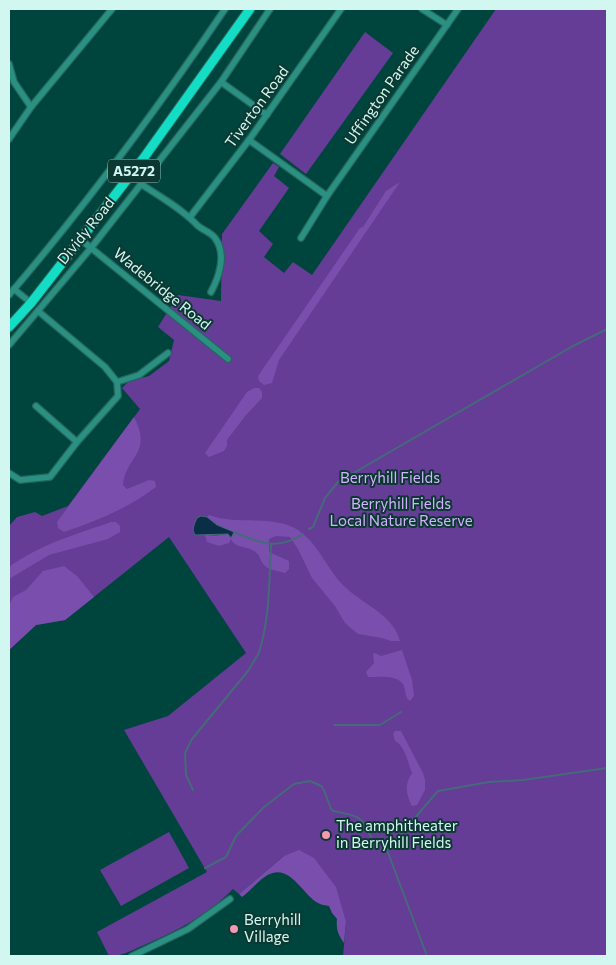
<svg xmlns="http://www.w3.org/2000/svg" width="616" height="965" viewBox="0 0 616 965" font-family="Commissioner,sans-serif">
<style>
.green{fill:#653c96}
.forest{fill:#794ead}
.water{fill:#092e46;stroke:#456a79}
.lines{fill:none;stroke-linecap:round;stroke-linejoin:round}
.stream{stroke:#456a79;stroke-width:2}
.minor-casing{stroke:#26655d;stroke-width:8}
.primary-casing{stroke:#26655d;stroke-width:11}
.minor{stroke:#299082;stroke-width:5.5}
.primary{stroke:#14ddc6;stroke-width:9}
.poi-dot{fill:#f19ab2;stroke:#0d3832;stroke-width:2}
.labels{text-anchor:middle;stroke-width:4;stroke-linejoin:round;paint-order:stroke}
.shield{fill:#0d3832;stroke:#97beb7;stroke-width:1}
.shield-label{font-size:14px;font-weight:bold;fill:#d2f7f0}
.street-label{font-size:15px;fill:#d2f7f0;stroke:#0d3832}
.park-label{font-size:15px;fill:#d1b3fe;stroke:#0d3832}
.poi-label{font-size:15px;fill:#d2f7f0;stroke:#0d3832;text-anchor:start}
</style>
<rect width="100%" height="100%" fill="#00453d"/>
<g class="green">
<path d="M496 9H607V956H343L346 922 284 856 239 894 233 889C208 915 175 932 142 946 131 951 121 956 109 956L97 932 207 872 124 730 168 716 246 653 169 537 65 620 36 625 9 650V526L17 517 35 512 42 516 68 506 140 409 122 388 129 381 149 376 169 361 174 340 158 327 178 295 221 301 222 234 273 163 279 167 274 176 289 188 259 231 273 244 264 257 284 273 293 262 312 275Z"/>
<path d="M365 32 393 53 306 174 280 154Z"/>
<path d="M169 832 189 868 121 906 100 870Z"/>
</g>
<g class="forest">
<path d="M400 182 279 360 272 383 264 385 259 381 258 376 360 228 363 227 386 191Z"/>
<path d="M254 388H259L262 392V398L246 415 227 440V446L224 451 209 457 205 453 247 392Z"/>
<path d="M134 417C153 454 126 455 123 485L127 489 149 480 155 481 156 487C128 508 97 521 64 532L58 528 57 522Z"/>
<path d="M209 515C233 524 260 517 285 524 314 533 323 563 341 583 360 604 392 612 400 641H391L382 638 358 634 345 623 335 606 312 578 298 549 290 537 276 536 269 539V552L289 561V569L285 573C277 571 268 570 263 564 260 559 260 555 254 551 247 546 234 548 231 539L229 543 219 546 207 542 205 535 216 536 233 532 217 525 207 517Z"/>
<path d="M111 522H116L120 526V532L108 539 49 555 9 579V567C41 544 74 535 111 522Z"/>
<path d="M64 566 77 576 94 597 65 620 36 625 9 650V606L13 597 26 590 43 571Z"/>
<path d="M402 650 412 680 414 696 410 701C404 696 406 692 404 686 399 674 378 677 368 677L366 672 374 663 373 654 375 653 381 656Z"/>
<path d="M395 731H401L423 773 425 780V790L417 805 412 806C406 794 404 785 412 773 408 763 405 746 395 741L393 734Z"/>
<path d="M299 850 314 858 336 887 346 922 344 943C338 935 336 929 337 919L332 913 329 906C326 905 321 905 318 903 302 894 289 861 266 876 257 882 250 891 242 897L239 894 284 856Z"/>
</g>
<path class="water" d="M201 516 207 517 217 525 234 532 231 538 228 534 195 535C191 529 195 523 197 518Z"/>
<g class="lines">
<g class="stream">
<path d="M309 529 313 527 325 498 338 482 573 346 607 329"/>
<path d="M234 532C259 543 278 551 303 534"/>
<path d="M258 655C270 621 269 581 271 545"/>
<path d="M334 725H380L401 712"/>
<path d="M193 790 186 775 185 753 192 739 248 671 257 656"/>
<path d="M387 850 438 791 489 782 523 780 607 768"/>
<path d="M387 850 427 956"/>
<path d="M205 868 226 857 236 836 264 807 294 784 310 781 321 786 324 790 331 809 333 811C369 817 360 820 377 848"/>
</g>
<g class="minor-casing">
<g id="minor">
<path d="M422 9 447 25"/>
<path d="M9 64 14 82 31 107"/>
<path d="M221 82 267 115"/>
<path d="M9 139 31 107 112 9"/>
<path d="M249 140 327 196"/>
<path d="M141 184C160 197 181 208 197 225 202 230 211 232 215 238 227 254 219 277 211 292"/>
<path d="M190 217 249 140 341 9"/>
<path d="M301 238 327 196 458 9"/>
<path d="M80 239 228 359"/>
<path d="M14 289 31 303"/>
<path d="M9 295C87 204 158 108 225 9"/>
<path d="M9 345 91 248 221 82 270 9"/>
<path d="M117 382 139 375 168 353"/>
<path d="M36 406 77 442"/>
<path d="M9 473 20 480 50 477 77 442 118 396 117 382 105 367 38 311"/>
<path d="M132 956 188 929 230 899"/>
</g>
</g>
<g class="primary-casing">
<path id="primary" d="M9 327 31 303 143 159 250 9"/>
</g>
<use href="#minor" class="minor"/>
<use href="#primary" class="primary"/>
</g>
<g class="poi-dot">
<circle cx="326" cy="835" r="5"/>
<circle cx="234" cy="929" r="5"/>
</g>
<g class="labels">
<rect class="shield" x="108" y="159.5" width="52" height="23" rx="4"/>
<g class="shield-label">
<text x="134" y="176">A5272</text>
</g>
<g class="street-label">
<text transform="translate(382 95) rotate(-55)" y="5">Uffington Parade</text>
<text transform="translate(257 107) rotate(-54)" y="5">Tiverton Road</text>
<text transform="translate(86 231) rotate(-51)" y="5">Dividy Road</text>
<text transform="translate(162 289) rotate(39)" y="5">Wadebridge Road</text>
</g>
<g class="park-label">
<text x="390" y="483">Berryhill Fields</text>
<text x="401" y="509">Berryhill Fields<tspan x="401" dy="17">Local Nature Reserve</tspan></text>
</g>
<g class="poi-label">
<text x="336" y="831">The amphitheater<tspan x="336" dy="17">in Berryhill Fields</tspan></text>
<text x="244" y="925">Berryhill<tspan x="244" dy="17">Village</tspan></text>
</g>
</g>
<rect width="616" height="965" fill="none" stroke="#d2f7f0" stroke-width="20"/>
</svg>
